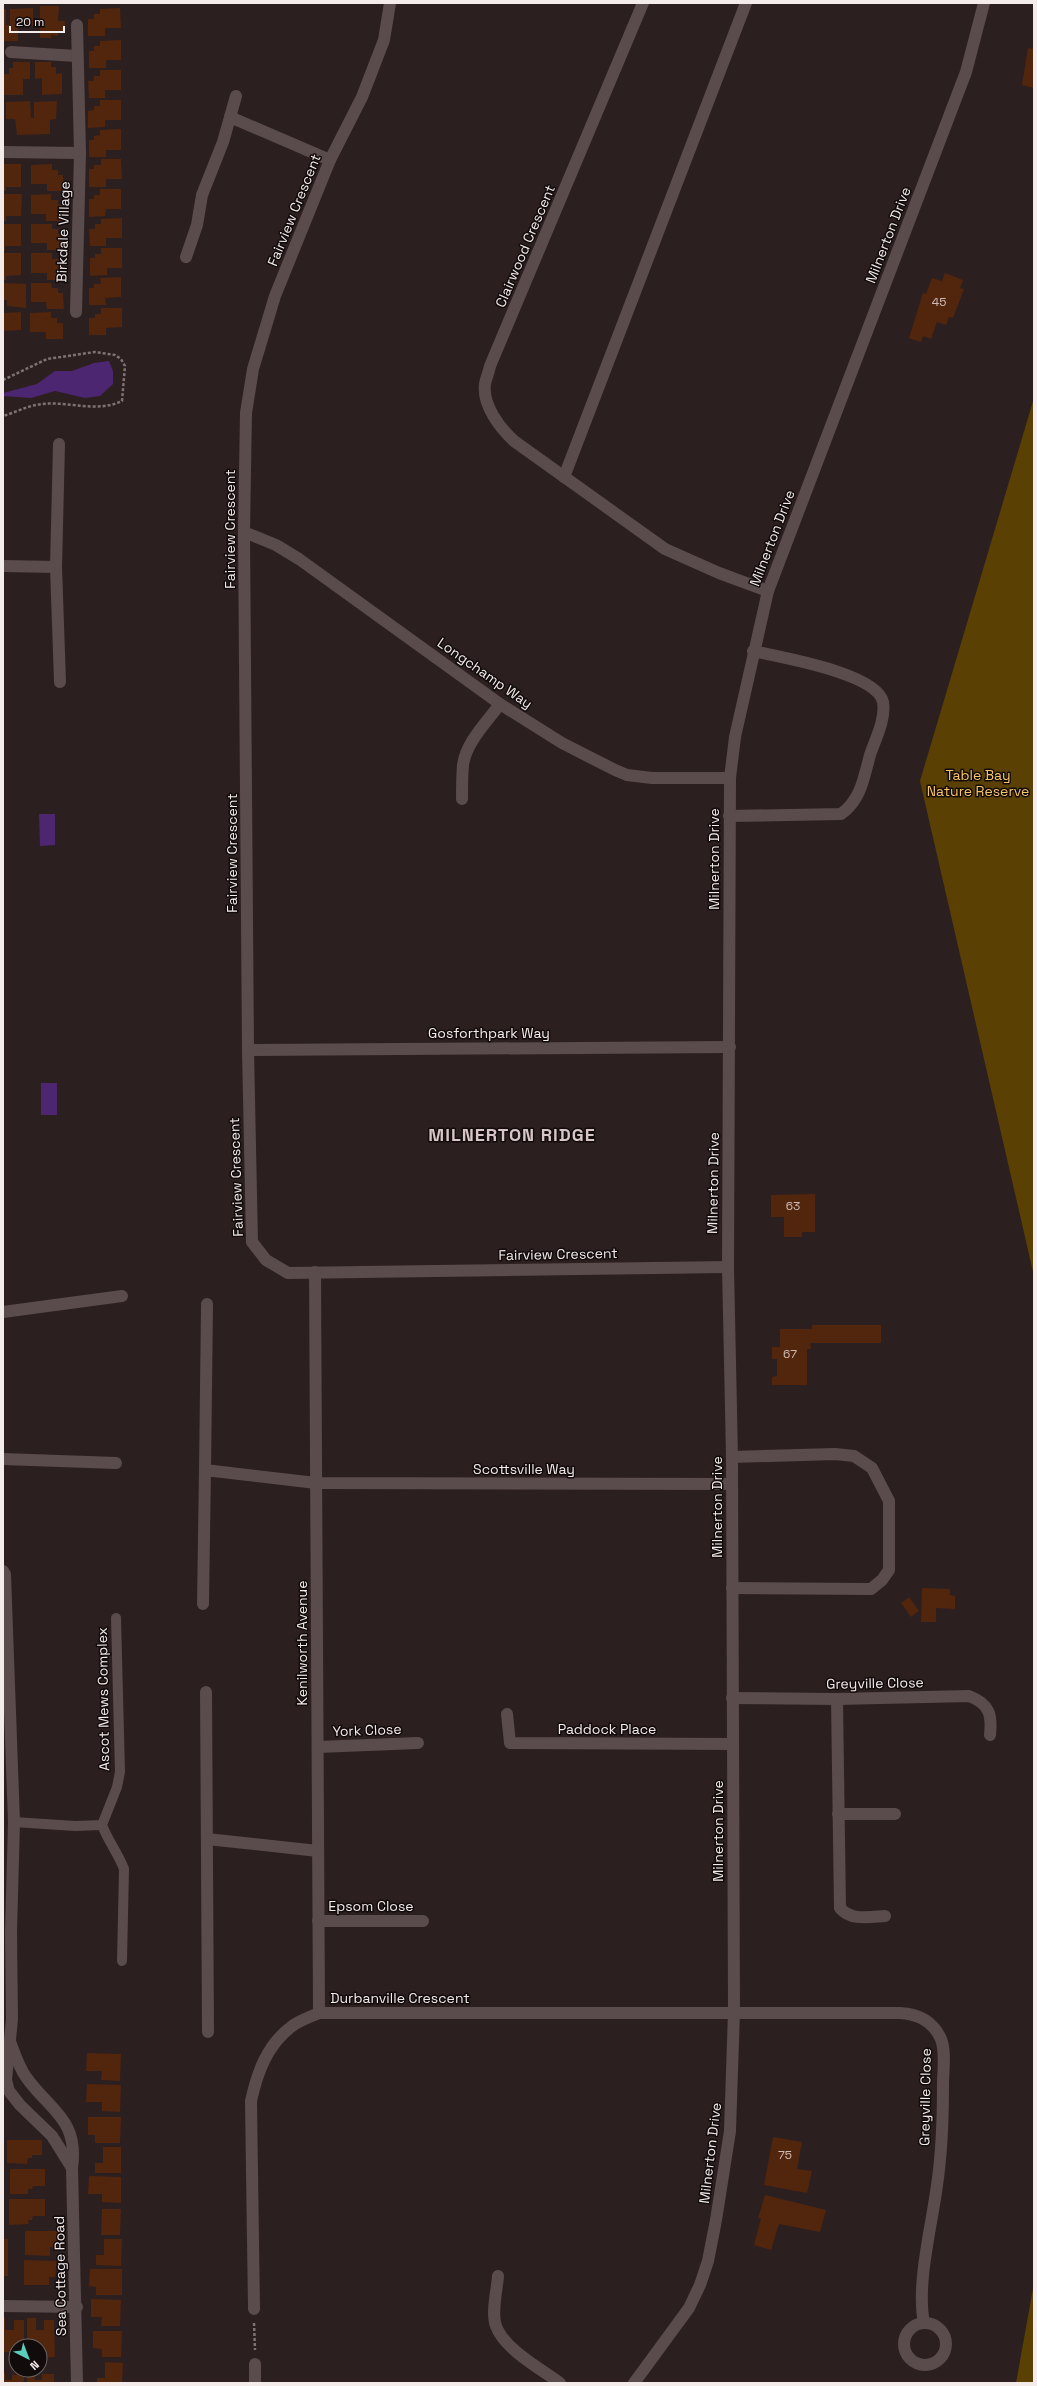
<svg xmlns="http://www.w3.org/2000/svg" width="1037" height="2386" viewBox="0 0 1037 2386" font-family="'Space Grotesk',sans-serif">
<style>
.green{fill:#5b4004}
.water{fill:#4c2671}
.building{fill:#52250d}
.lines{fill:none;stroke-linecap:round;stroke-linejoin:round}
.path{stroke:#7e7374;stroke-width:2.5;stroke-dasharray:3 2;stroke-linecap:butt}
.service{stroke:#5a4b4c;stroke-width:10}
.minor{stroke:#5a4b4c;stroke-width:12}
.tertiary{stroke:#5a4b4c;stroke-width:12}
.labels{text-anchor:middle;stroke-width:3;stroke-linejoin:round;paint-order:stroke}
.number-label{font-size:12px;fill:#ccbab4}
.street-label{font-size:14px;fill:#f4ebeb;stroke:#110b0b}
.park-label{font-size:14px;fill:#f9c569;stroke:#110b0b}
.district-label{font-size:18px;font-weight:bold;letter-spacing:1px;fill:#d7c5c7;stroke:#110b0b}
</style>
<rect width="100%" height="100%" fill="#2c1f20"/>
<g class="green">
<path d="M1034 398V1276L920 781Z"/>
<path d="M1034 2283V2383H1016Z"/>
</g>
<g class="water">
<path d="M109 361 113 371V384L100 396 85 398 55 391 31 398 3 396V393L37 384 55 371H72L94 363Z"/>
<path d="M39 814H55V845L40 846Z"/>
<rect x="41" y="1083" width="16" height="32"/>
</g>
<g class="building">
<path d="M40 6H59L58 21H65L64 32H58V36L51 35V38H40Z"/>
<path d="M33 8V26H18V41H3V9H6V25H10V9Z"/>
<path d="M120 8 121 28H105V36H88V19H94V14H100V9Z"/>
<path d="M121 40V60H106V68H89V51H94V46H100V41Z"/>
<path d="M1028 48 1034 49V88L1022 85Z"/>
<path d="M13 62H30V79H23V95H3V74H9V68H13Z"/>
<path d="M35 62H51V67H56V74L62 73V94L42 95V78L35 79Z"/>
<path d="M100 70H121V90H105V98H89L88 81H94V76H100Z"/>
<path d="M100 100H121V120H105V127L88 128V111L94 110V106H100Z"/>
<path d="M30 101 31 118H34V102L57 101 56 119 50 120V134L17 135 15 119H6V102Z"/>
<path d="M121 129V150H106V157H89V140H94V136L100 135V130Z"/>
<path d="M101 159H121L122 179H106V187H89V169H94V165H101Z"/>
<path d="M3 164H21V187H6V191H3Z"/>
<path d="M52 164V170H58V175H63L64 191H47V184H31V165Z"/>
<path d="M100 189H121V209H106L105 216 89 217V199H94V195H100Z"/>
<path d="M3 194H22L21 216H6V221H3Z"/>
<path d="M51 194V200H58V205H63V221H46V214H31V195Z"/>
<path d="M122 218V238H106V246H90L89 229H95V224H101V219Z"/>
<path d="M3 224H21V246H5V251H3Z"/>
<path d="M31 224H52V229H58V234H64V250H47V243H31Z"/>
<path d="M101 248H122V268H107V275L90 276V258H95V254H101Z"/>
<path d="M3 253H21V275L6 276V280H3Z"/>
<path d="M31 253H52V259H58V264L64 263V280H47V273H31Z"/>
<path d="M945 273 963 280 960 288 964 289 953 318 949 317 946 325 937 322 931 339 923 336 921 342 909 338 923 293 926 294 932 278 942 281Z"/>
<path d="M121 277V297L105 298 106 305H89V288H94V284H101L100 278Z"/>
<path d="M3 283 26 284V308L7 306V300H3Z"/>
<path d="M31 283H51L52 288H58V293H63L64 309H47L46 302H31Z"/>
<path d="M101 308H122V327L106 328V335H89V318H95V314H101Z"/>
<path d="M21 312V330L3 331V313Z"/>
<path d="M51 312V318H57V323H63V339H46V332H30V313Z"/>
<path d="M815 1194V1232H802V1237H784V1217H771V1195Z"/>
<path d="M812 1325H881V1343H810L811 1349H807V1385H772V1377L777 1376V1359H772V1347H780V1329H812Z"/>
<path d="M922 1588 950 1589V1595L955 1596V1609L936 1608V1622H921Z"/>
<path d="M909 1597 919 1611 911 1617 901 1603Z"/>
<path d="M87 2053 121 2054 120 2081 101 2080 102 2071H86Z"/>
<path d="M87 2084 121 2085 120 2112 102 2111V2102H86Z"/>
<path d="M88 2117H121L120 2143H95V2135H88Z"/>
<path d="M773 2137 802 2142 797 2169 812 2171 807 2193 764 2185Z"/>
<path d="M7 2140H42V2155H32V2158H28L27 2164 7 2163Z"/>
<path d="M103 2147H121V2173H95V2163H103Z"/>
<path d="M10 2169H45V2186H33L32 2189H28V2194H10Z"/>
<path d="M89 2176 121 2177V2203L102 2202V2194H88Z"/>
<path d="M765 2195 826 2210 820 2232 779 2224 771 2250 754 2245 761 2218H758Z"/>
<path d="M9 2199H45V2216H33L32 2220H28L29 2224 9 2225Z"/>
<path d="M102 2209H121L120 2235H101Z"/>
<path d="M25 2231H59L58 2248 50 2247V2256L25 2255Z"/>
<rect x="3" y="2239" width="5" height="37"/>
<path d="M104 2239H122L121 2266 96 2265V2255H104Z"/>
<path d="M24 2260 57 2261 55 2277H49V2285H24Z"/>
<path d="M90 2269H122V2295H96V2287L89 2286Z"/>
<path d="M91 2299 121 2300 120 2326H101L102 2317H91Z"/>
<path d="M3 2318H5V2330H14V2320H24V2346H16V2358L11 2357V2352H3Z"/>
<path d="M27 2318H36V2330H44V2320H54L55 2357 42 2358 40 2346H27Z"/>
<path d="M93 2331H122L121 2357H102V2349L93 2348Z"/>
<path d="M105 2362 123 2363 122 2383H97V2378H105Z"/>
<path d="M3 2373H5V2380H12V2375H24V2383H3Z"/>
<path d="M27 2373H35V2380H42V2374H54V2383H27Z"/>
</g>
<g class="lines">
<g class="path">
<path d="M3 380 47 359 95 352 115 355 121 359 125 366 122 401C95 414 64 399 36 405 25 407 14 413 3 416"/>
<path d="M254 2323 255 2350"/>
</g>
<g class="service">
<path d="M116 1618 120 1772 117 1787 102 1825C108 1841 118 1853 124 1869L122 1961"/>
<path d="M14 1822 75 1826 102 1825"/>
</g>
<g class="minor">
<path d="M390 3 384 40 362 97 330 160 275 296 253 369 246 413 244 532 248 1050 252 1242 266 1260 288 1273 728 1267"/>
<path d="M643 3 490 366C489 372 486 378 485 384 482 405 500 428 514 441L665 549 719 573 768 591"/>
<path d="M11 52 77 56"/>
<path d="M230 117 330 160"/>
<path d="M3 152 80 153"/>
<path d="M186 257 197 225 202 195 223 142 236 96"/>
<path d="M76 312 80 153 77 25"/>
<path d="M59 444 56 567 60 682"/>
<path d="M564 477 746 3"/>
<path d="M244 532 276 545 299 559 500 704 562 743 615 770 627 775 652 778H730"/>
<path d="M3 566 56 567"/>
<path d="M462 799C462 788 462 776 463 765 466 742 487 722 500 704"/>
<path d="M729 816 841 814C861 800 864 777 870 755 875 740 886 719 883 702 877 673 779 657 753 651"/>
<path d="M248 1050 730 1047"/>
<path d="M315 1272 319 2013"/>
<path d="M3 1312 122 1296"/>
<path d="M3 1459 116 1463"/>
<path d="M205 1470 207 1304"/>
<path d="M3 1571 5 1574 14 1822 11 1932 12 2019 6 2080 9 2091 20 2105 52 2136 72 2168"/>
<path d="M732 1588 871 1589 882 1580 889 1570V1501L872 1468 854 1456 835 1454 732 1457"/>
<path d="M203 1604 205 1470 316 1483 732 1484"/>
<path d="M206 1692 208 2032"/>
<path d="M732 1698 837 1699 969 1696C990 1704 992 1715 990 1735"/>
<path d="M837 1699 840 1908C851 1921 869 1917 885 1916"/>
<path d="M507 1714 510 1743 733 1744"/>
<path d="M318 1747 418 1743"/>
<path d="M838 1814H895"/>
<path d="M207 1839 318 1851"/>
<path d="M318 1921H423"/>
<path d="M11 2044C15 2055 19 2067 26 2077 50 2111 79 2119 72 2168L77 2383"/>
<path d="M498 2276C497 2291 491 2312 496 2326 504 2349 541 2369 560 2383"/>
<path d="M3 2306 77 2307"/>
<path d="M254 2309 251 2101C257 2073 267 2045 291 2027 298 2021 310 2017 319 2013H900C918 2014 933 2021 941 2039 946 2052 943 2071 943 2085 943 2117 942 2152 937 2185 932 2225 916 2284 924 2323"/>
<circle cx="925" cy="2344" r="21"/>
<path d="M255 2383V2364"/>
</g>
<path class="tertiary" d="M634 2383 689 2308 700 2285 708 2261 716 2220 730 2131 734 2012 732 1457 728 1267 730 778 735 737 768 591 966 72 984 3"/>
</g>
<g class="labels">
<g class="number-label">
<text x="939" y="306">45</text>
<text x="793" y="1210">63</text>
<text x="790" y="1358">67</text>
<text x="785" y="2159">75</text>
</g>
<g class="street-label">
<text transform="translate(294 210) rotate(-68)" y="5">Fairview Crescent</text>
<text transform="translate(63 232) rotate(-88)" y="5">Birkdale Village</text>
<text transform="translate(888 235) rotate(-69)" y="5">Milnerton Drive</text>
<text transform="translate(525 246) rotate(-67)" y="5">Clairwood Crescent</text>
<text transform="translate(230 529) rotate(-90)" y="5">Fairview Crescent</text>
<text transform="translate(772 538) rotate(-69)" y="5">Milnerton Drive</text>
<text transform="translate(485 673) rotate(35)" y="5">Longchamp Way</text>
<text transform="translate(232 853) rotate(-90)" y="5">Fairview Crescent</text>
<text transform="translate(714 859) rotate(-90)" y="5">Milnerton Drive</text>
<text x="489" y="1038">Gosforthpark Way</text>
<text transform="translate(236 1177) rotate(-92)" y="5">Fairview Crescent</text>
<text transform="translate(713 1183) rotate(-89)" y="5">Milnerton Drive</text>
<text transform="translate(558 1254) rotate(-1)" y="5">Fairview Crescent</text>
<text x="524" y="1474">Scottsville Way</text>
<text transform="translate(717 1507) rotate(-90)" y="5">Milnerton Drive</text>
<text transform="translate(302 1643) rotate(-90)" y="5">Kenilworth Avenue</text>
<text transform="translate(875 1683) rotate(-1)" y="5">Greyville Close</text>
<text transform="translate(103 1699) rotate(-91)" y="5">Ascot Mews Complex</text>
<text x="607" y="1734">Paddock Place</text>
<text transform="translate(367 1730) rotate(-2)" y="5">York Close</text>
<text transform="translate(718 1831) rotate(-90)" y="5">Milnerton Drive</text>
<text x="371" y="1911">Epsom Close</text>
<text x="400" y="2003">Durbanville Crescent</text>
<text transform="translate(925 2097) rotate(-89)" y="5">Greyville Close</text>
<text transform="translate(710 2153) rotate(-83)" y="5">Milnerton Drive</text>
<text transform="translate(60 2276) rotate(-91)" y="5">Sea Cottage Road</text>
</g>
<g class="park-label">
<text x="978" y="780">Table Bay<tspan x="978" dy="16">Nature Reserve</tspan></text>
</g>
<g class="district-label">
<text x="512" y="1141">MILNERTON RIDGE</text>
</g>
</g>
<rect width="1037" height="2386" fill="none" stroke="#f4ebeb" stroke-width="8"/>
<g transform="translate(28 2358) rotate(138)"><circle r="19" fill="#110b0b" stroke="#6c6565"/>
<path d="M0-3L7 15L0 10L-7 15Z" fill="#5acebd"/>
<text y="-6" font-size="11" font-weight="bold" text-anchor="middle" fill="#f4ebeb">N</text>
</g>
<path d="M10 26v6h54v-6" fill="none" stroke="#f4ebeb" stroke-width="2"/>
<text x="16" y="26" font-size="12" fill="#f4ebeb" stroke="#110b0b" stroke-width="3" paint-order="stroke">20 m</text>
</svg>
